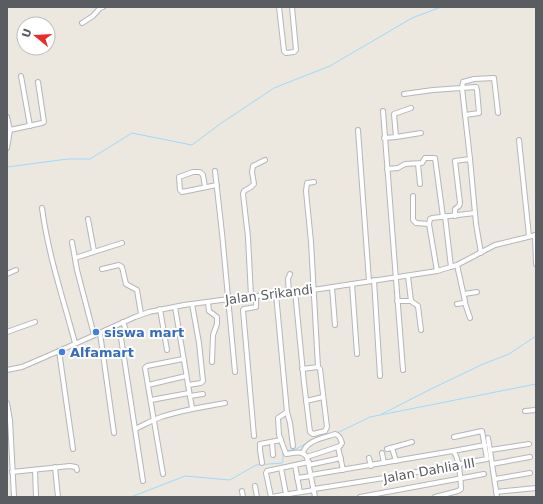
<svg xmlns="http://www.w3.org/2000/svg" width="543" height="504" viewBox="0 0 543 504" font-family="'DejaVu Sans',sans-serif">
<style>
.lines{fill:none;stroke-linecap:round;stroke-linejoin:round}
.stream{stroke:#9cdaff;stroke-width:1}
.minor-casing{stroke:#b3b6bb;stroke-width:6}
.minor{stroke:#fff;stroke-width:4}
.shop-dot{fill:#3f7fe0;stroke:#fff;stroke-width:1.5}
.labels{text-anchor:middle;stroke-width:4;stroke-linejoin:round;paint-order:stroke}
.street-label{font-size:13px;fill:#595d61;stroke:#fff}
.shop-label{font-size:13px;font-weight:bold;fill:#366cbe;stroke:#fff;text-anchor:start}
</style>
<rect width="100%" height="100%" fill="#ece8e0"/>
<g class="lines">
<g class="stream">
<path d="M7 167 68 159H90L132 133 192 145 220 124 274 88 330 66 412 18 441 7"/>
<path d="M382 414 431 389 481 365 509 354 536 336"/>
<path d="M337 433 370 417 536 384"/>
<path d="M286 451 296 449 309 442"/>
<path d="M131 497 185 476 230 480 256 465 282 463 283 461V451"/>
</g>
<g class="minor-casing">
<g id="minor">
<path d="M279 7 284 51 286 53 294 52 296 50 292 7"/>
<path d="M82 23 93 16 100 8 103 7"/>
<path d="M21 76 30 126"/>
<path d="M404 94 433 90 476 87 477 90 479 113 465 115"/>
<path d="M383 111 403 370"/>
<path d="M7 117 10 130"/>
<path d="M358 130 369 281"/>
<path d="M396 137 421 133"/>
<path d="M384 138 396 137 394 114 411 108"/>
<path d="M519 140 529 236"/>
<path d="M7 148 10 130 42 123 44 122 38 82"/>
<path d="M470 159 462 88 463 82 474 79 494 78 498 113"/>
<path d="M418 164 420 184"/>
<path d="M387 169 398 168 405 164 422 163 425 158H435L443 217"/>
<path d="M215 171 222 233 235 372"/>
<path d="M314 182 307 183 306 191 311 242 318 367"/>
<path d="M205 187 203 175 200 172H193L179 177 180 190 182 192 217 185"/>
<path d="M413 196V220L416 223 429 224 437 271"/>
<path d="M42 208C48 254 63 298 75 343"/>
<path d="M445 216 451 267"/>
<path d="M455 216V209L459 206 460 203 455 161 470 159 476 224 481 253"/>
<path d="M88 219 94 251"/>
<path d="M429 224 430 219 432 218 475 213"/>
<path d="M535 235 536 264"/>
<path d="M72 242 77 270 94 335"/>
<path d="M75 258 122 243"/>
<path d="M102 269 119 265 122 267 126 284 137 290 141 314"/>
<path d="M7 274 16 270"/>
<path d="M408 276 411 301"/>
<path d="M374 280 380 376"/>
<path d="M352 284 357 354"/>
<path d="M332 287 335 325"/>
<path d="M295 291 304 383 310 432 313 434 325 431 327 427 320 369 318 367 302 369"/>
<path d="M289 293 288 279 290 274"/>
<path d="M276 294 287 412 278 418 279 435 286 454C295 453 301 450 307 457L315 497"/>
<path d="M464 294 477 292"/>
<path d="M251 296 248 237 243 194 244 191 251 187 254 184 252 172 253 166 265 160"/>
<path d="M397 301H411L418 306 421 330"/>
<path d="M208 302 209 311 217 317V324L213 335 212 362"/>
<path d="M465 303 470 318"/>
<path d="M457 304 463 303 465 301 457 265"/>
<path d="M175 307 192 408"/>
<path d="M160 309 167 350"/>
<path d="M123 322 127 333 121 336V338L143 481"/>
<path d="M7 332 35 322"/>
<path d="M100 333 114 433"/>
<path d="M59 351 73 449"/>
<path d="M7 370 22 367 59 351 135 317 149 312 184 305 229 299 313 290 437 271 457 265 495 245 536 235"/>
<path d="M148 385 186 376"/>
<path d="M188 385 201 383 203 381 199 343 192 304"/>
<path d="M190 396 203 394"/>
<path d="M151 400 189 393"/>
<path d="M306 401 323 397"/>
<path d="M7 403 10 420 14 497"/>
<path d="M525 411 536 410"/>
<path d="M287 412 290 423 293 446"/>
<path d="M135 429C144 425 152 420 161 417 181 410 203 407 225 403"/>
<path d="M254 436 243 310 244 309 256 307V296"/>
<path d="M488 438 492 464"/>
<path d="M272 442 273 455"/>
<path d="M338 447 343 470"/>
<path d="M392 448 396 461"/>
<path d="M387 449 412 442"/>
<path d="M490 450 529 444"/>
<path d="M453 451 485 445"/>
<path d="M303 453C306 440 324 438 335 434 340 435 341 440 342 443L340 446 307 457"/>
<path d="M382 453 384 463"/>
<path d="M369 458 371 466"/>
<path d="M262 463 260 450V444L281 440"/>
<path d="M295 465 300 492"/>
<path d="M309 465 341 458"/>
<path d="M55 467 58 497"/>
<path d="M281 468 286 494"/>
<path d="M35 470 36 497"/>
<path d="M12 472 70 466 76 467 77 470"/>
<path d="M163 474 145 368 147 366 183 359"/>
<path d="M311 475 453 451C459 456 461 481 461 489L458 491 435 497"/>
<path d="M297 478 311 476"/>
<path d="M495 479 530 473"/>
<path d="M255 486 257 497"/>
<path d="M314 489 384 478 487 459 482 431 454 437"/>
<path d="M242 491 243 497"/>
<path d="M496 492 536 488"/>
<path d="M271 497 266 473 267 471 309 462"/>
<path d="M271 497 314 490"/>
<path d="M360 497 484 474"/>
<path d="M497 497 492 464 530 457"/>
</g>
</g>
<use href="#minor" class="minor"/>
</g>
<g class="shop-dot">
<circle cx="96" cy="332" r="4"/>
<circle cx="62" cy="352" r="4"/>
</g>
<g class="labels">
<g class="street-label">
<text transform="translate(269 294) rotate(-7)" y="5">Jalan Srikandi</text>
<text transform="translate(429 470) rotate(-10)" y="5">Jalan Dahlia III</text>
</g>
<g class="shop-label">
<text x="104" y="337">siswa mart</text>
<text x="70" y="357">Alfamart</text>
</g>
</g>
<rect width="543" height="504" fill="none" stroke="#595d61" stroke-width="16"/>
<g transform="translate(36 36) rotate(288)"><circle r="19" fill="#ffffff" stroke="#bdbec0"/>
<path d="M0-3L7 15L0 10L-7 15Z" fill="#e92c29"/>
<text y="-6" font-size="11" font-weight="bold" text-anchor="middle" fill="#595d61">U</text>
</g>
</svg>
